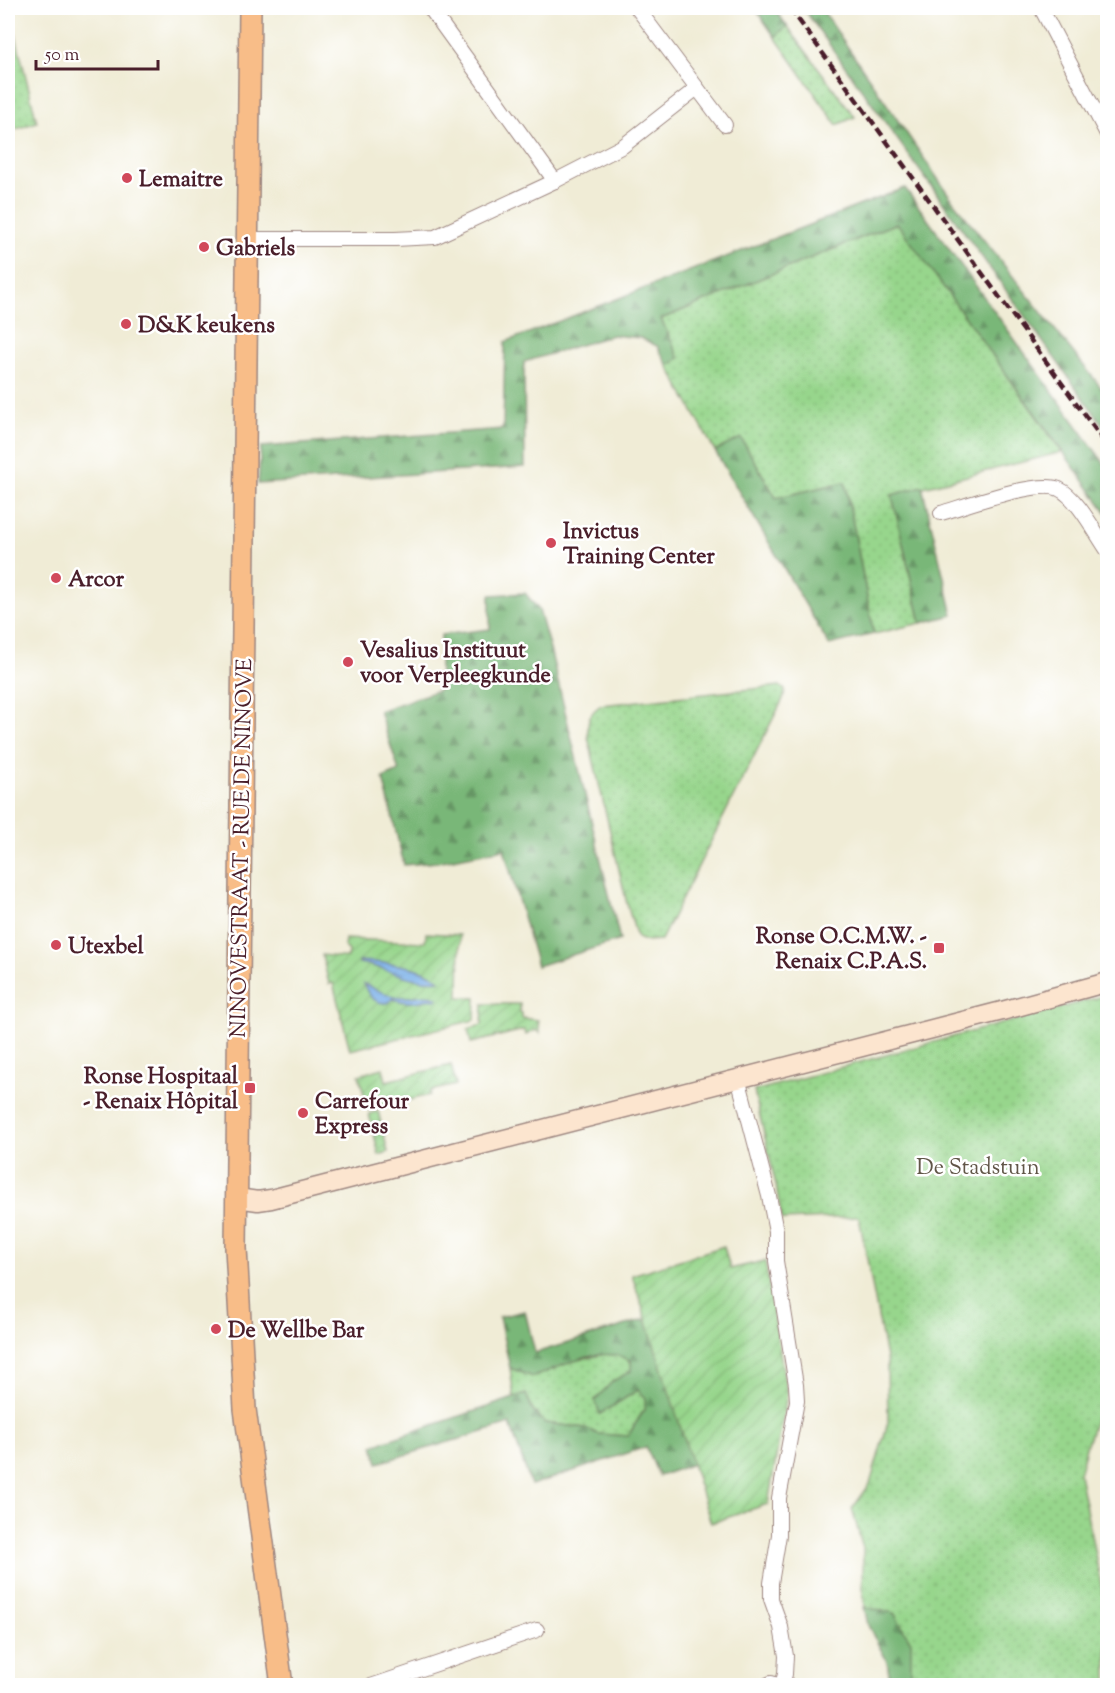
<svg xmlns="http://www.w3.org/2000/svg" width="1115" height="1693" viewBox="0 0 1115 1693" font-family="'Sorts Mill Goudy',serif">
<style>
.grass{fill:url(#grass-dots);stroke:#707a5c;stroke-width:1.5}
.forest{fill:url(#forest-firs);stroke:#626b52;stroke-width:1.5}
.garden{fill:url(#garden-furrows);stroke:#707a5c;stroke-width:1.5}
.water{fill:url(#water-ripples);stroke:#62688a;stroke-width:1.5}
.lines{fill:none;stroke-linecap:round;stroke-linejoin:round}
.street-casing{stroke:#9d8680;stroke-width:16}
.secondary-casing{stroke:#9d8680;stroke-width:21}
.primary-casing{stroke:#9d8680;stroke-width:24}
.street{stroke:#fff;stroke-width:14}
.secondary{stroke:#fce5cf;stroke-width:18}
.primary{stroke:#f8bd88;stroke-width:21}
.rail{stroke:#4a1f2b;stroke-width:4.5;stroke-dasharray:9 4.5;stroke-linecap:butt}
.poi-dot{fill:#d1495b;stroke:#fff;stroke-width:2}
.labels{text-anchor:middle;stroke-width:5;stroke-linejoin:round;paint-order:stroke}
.poi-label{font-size:22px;font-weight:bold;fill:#4a1f2b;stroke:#fff;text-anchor:start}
.street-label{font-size:22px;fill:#4a1f2b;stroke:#fff}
.park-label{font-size:22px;fill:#615648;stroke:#fff}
</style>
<defs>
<pattern id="grass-dots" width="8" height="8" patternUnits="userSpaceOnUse" patternTransform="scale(1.5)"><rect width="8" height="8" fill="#97d68c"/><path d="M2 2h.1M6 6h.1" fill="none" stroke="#84b779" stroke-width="1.8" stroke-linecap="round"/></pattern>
<pattern id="forest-firs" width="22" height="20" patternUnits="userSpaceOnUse" patternTransform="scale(1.5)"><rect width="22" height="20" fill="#79b778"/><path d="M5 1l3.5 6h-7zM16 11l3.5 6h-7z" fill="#659463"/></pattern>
<pattern id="garden-furrows" width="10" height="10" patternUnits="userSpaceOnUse" patternTransform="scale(1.5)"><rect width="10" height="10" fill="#97d68c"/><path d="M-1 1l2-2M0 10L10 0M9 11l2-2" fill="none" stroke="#84b779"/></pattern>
<pattern id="water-ripples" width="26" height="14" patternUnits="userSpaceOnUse" patternTransform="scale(1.5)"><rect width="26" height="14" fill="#79b0e8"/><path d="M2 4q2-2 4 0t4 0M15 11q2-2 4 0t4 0" fill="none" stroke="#658fbc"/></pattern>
</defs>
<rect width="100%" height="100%" fill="#fff"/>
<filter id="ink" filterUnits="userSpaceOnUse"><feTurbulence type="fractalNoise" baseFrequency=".0167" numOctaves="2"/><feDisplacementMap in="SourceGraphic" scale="12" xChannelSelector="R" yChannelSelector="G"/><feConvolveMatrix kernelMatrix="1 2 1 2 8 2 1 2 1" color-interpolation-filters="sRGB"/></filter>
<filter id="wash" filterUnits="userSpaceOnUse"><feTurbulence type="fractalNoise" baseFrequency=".008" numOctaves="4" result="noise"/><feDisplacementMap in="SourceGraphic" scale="24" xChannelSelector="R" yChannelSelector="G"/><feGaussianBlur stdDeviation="1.35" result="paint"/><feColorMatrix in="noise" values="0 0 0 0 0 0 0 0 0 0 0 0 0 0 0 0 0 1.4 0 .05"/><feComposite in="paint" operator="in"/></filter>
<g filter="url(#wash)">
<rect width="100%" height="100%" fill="#f0ecd6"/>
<g class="grass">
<path d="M787 26 855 117 837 125 775 37Z"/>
<path d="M15 33 37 122 8 132V34Z"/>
<path d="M898 223 1062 452 892 495 921 623 874 634 845 482 776 498 741 439 715 451 668 366 679 358 661 319Z"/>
<path d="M780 686 785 690 784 697 661 940 644 941 637 938 627 904 588 737C587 721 588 714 601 705Z"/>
<path d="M1107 995V1384L1087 1444 1079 1474 1107 1615V1685H891L887 1661 868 1625 863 1592V1548L852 1509 870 1484 888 1422 887 1363 859 1217 782 1220 776 1185 754 1091Z"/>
<path d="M605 1354 622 1356 631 1362 632 1371 613 1381 595 1400 600 1413 638 1390 647 1398 644 1410 628 1436 597 1434 585 1428 545 1423 533 1411 526 1394 514 1398 510 1368 533 1377 573 1361Z"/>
</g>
<g class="forest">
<path d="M755 8H774L787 26 775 37Z"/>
<path d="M803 8H821L953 201 1107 395V431Z"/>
<path d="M905 188 1107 467V513L897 223 661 319 679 358 668 366 657 346 641 338 613 335 524 362 525 467 258 484 261 447 503 429 505 342Z"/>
<path d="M741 438 776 498 845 482 874 634 829 645 715 451Z"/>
<path d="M922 486 953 615 921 623 892 495Z"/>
<path d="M525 593 539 610 551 653 620 940 537 966 504 849 437 862 404 865 383 778 399 771 379 711 439 690 441 635 490 629V595Z"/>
<path d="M525 1311 535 1353 646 1319 693 1464 659 1476 646 1447 531 1485 510 1424 378 1463 373 1445 526 1394 533 1411 545 1423 585 1428 598 1434 628 1436 644 1410 646 1398 638 1390 600 1414 595 1400 613 1381 631 1371V1361C602 1343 562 1367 533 1377L510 1368 499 1317Z"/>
<path d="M864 1607 894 1613 911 1642V1685H891L887 1661 868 1625Z"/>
</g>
<g class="garden">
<path d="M426 933 460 935 459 997 476 998 475 1020 350 1050 333 983 329 984 322 955 348 958 349 951 344 946 345 939 425 942Z"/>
<path d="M483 1004H520V1012L522 1013V1018L538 1020 540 1033 536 1030 526 1035 524 1030 471 1043 468 1029 482 1025Z"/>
<path d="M451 1065 456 1085 430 1091V1095L368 1110 359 1075 383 1068 386 1081Z"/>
<path d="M378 1111 388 1152 379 1155 369 1114Z"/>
<path d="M724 1246 730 1269 765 1261 787 1394 768 1504 711 1523 632 1275Z"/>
</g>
<g class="water">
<path d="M360 961C386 963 418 964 440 980 412 984 386 967 359 963Z"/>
<path d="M364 984C376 989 386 996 400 997 413 998 427 992 438 998L436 1000C426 998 421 1002 412 1002 404 1003 399 1000 392 999L388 1003C375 1004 368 996 364 984Z"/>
</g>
</g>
<g filter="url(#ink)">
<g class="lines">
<g class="street-casing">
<g id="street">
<path d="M430 8 555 181"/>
<path d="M637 8 725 125"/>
<path d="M1041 8 1108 136"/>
<path d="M247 239H395L435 237 555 181 623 146 697 88"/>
<path d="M941 513C965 506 1039 479 1059 489 1077 497 1096 534 1108 551"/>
<path d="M738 1078 769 1196 776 1231V1261L796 1385 797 1401 779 1498V1535L771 1583V1599L781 1627 786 1656 785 1674 782 1686"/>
<path d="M371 1686 537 1630"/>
<path d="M765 1686 771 1683 781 1686"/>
</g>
</g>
<g class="secondary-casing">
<path id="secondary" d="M237 1198 258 1201 271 1199 1002 1011 1108 982"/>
</g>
<g class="primary-casing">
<path id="primary" d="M250 8 236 1248 245 1409 282 1686"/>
</g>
<use href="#street" class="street"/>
<use href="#secondary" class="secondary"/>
<use href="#primary" class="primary"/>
<path class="rail" d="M790 8 1108 447"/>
</g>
</g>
<g class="poi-dot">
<circle cx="127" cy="178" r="6"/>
<circle cx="204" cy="247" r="6"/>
<circle cx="126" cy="324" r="6"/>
<circle cx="551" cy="543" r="6"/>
<circle cx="56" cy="578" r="6"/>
<circle cx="348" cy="662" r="6"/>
<circle cx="56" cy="945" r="6"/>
<rect x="933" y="942" width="12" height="12" rx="3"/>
<rect x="244" y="1082" width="12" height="12" rx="3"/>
<circle cx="303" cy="1113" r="6"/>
<circle cx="216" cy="1329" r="6"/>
</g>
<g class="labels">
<g class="poi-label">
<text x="139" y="186">Lemaitre</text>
<text x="216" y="255">Gabriels</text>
<text x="138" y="332">D&amp;K keukens</text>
<text x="563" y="538">Invictus<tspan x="563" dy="25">Training Center</tspan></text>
<text x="68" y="586">Arcor</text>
<text x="360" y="657">Vesalius Instituut<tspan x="360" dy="25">voor Verpleegkunde</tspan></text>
<text x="927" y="943" text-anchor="end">Ronse O.C.M.W. -<tspan x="927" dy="25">Renaix C.P.A.S.</tspan></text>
<text x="68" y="953">Utexbel</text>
<text x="238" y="1083" text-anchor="end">Ronse Hospitaal<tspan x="238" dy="25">- Renaix Hôpital</tspan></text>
<text x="315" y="1108">Carrefour<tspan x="315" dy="25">Express</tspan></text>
<text x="228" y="1337">De Wellbe Bar</text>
</g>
<g class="street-label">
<text transform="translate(240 848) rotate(-89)" y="8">NINOVESTRAAT - RUE DE NINOVE</text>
</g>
<g class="park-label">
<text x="978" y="1174">De Stadstuin</text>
</g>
</g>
<rect width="1115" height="1693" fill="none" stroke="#fff" stroke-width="30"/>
<path d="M36 60v9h122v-9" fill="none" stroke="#4a1f2b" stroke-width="3"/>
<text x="45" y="60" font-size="18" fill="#4a1f2b" stroke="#ffffff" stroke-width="4.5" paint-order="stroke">50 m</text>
</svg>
